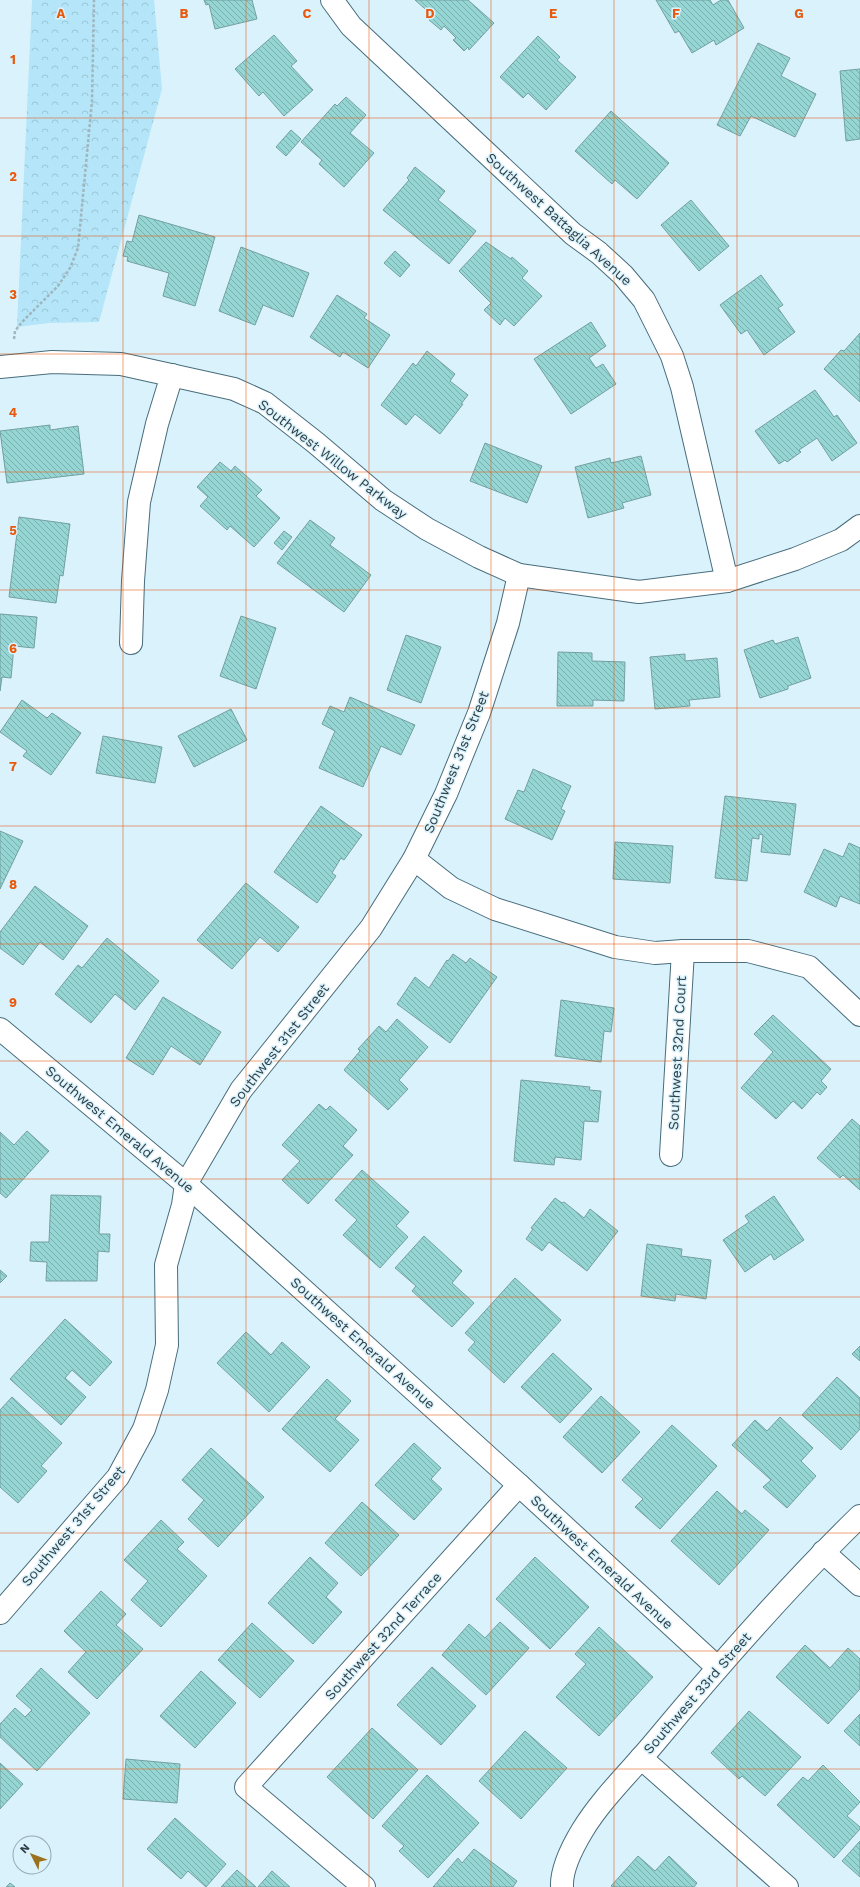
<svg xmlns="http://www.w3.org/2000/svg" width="860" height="1887" viewBox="0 0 860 1887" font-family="'Work Sans',sans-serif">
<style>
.forest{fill:url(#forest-crowns)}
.building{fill:url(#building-back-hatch);stroke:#73a09f}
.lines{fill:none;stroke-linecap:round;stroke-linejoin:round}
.street-casing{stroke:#486d7c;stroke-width:24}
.path{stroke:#a0b6be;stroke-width:2.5;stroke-dasharray:3 2;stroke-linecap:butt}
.street{stroke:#fff;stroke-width:22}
.grid{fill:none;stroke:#e8590c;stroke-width:1;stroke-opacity:0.55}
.labels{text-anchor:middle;stroke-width:3;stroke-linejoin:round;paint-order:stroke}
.street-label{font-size:14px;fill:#2e3f45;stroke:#daf2fc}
.grid-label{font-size:13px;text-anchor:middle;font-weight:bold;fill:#e8590c;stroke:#daf2fc;stroke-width:3;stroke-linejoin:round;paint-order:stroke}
</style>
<defs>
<pattern id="forest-crowns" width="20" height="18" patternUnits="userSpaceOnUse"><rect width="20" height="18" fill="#b4e5f8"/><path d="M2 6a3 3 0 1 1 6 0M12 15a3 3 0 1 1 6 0" fill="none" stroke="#9bc6d6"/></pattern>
<pattern id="building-back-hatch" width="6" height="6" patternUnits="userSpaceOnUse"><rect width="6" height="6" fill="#95d6d5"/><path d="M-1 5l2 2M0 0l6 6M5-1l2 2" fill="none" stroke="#7aafaf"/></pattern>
</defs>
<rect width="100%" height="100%" fill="#daf2fc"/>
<path class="forest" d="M32 0H154L162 89 99 322 49 323 17 327Z"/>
<g class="building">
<path d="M204 0H252L257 19 215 29 209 4 206 5Z"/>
<path d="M415 0H468L494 23 469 50 468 47 464 51 453 40 456 38 444 26 441 30 429 20 433 16Z"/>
<path d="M656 0H710L713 5 721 0H728L744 28 716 45 714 40 692 53 679 31 675 33Z"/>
<path d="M274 35 297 61 291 66 313 90 284 116 263 92 259 96 235 69Z"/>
<path d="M538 36 560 57 557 60 576 77 546 110 528 93 523 98 500 77Z"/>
<path d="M758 43 790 58 781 76 816 94 795 137 751 116 740 136 717 125Z"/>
<path d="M860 69V139L846 141 840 71Z"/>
<path d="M346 97 366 115 350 133 374 153 344 187 319 164 322 160 301 142 335 104 337 106Z"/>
<path d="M611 111 669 163 637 199 615 180 612 184 575 151Z"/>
<path d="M291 130 301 139 286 156 276 147Z"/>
<path d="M415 167 445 191 438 200 476 231 449 264 383 210 409 180 407 178Z"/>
<path d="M691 200 729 246 699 271 661 225Z"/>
<path d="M139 215 215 237 195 306 163 296 169 273 127 261 128 257 123 256 127 241 132 242Z"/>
<path d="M486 242 511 259 512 257 528 271 522 278 542 296 514 326 505 318 500 325 484 310 491 303 459 271Z"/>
<path d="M241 247 309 273 293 317 263 305 255 325 219 311Z"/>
<path d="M395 251 410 265 400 277 384 263Z"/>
<path d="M761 275 783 305 778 308 795 332 764 355 747 330 741 334 720 305Z"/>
<path d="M337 295 367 314 364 318 390 335 368 368 343 352 340 357 310 337Z"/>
<path d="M591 322 606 346 589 358 596 368 603 364 616 384 571 414 534 359Z"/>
<path d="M860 333V402L824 369 841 350 844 351Z"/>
<path d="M427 351 455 374 450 381 468 395 461 404H463L440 434 415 414 406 425 381 405 413 363 416 366Z"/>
<path d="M815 390 834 417 837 415 857 443 832 461 817 438 799 450 801 452 787 462 785 460 779 464 755 431Z"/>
<path d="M50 425V430L78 426 84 474 7 483 0 431Z"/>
<path d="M485 443 542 466 527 503 470 481Z"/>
<path d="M641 456 651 495 622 503 624 508 588 518 575 467 610 458 611 463Z"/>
<path d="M220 462 231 471 235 466 262 490 256 496 280 518 254 547 230 526 227 530 200 506 208 497 197 487Z"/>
<path d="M19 517 70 524 63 576 60 575 56 603 9 597Z"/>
<path d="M310 520 335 538 330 545 371 575 344 612 277 563Z"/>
<path d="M284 531 292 537 282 550 274 543Z"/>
<path d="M0 614 37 617 34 648 14 646 11 678 2 677 0 691Z"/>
<path d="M241 616 276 628 256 689 220 676Z"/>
<path d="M406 635 441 647 421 703 387 690Z"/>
<path d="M798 637 811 678 788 686V689L760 698 744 650 773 640 775 644Z"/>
<path d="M558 652 592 653V661L625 662 624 701 593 700V706H557Z"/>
<path d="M685 654V661L717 658 720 697 689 700 690 706 655 709 650 657Z"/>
<path d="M350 697 415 725 401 755 381 746 363 787 319 768 335 731 322 724 330 706 344 712Z"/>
<path d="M22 700 47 718 52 713 81 733 51 775 23 756 27 751 0 732Z"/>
<path d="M231 709 247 740 194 767 178 736Z"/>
<path d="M103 736 162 747 155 783 96 773Z"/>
<path d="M533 769 571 786 561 809 565 811 552 840 505 819 518 790 524 792Z"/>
<path d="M725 796 796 804 790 855 761 852 763 835 759 834V839L752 838 747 881 715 878Z"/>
<path d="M321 806 362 835 344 860 341 858 332 873 336 876 317 903 274 872Z"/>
<path d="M0 831 23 841 0 889Z"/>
<path d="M615 842 673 846 670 883 613 879Z"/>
<path d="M849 843 860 848V904L840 896 836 907 804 892 824 849 843 857Z"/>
<path d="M246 883 299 927 278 952 260 937 232 969 197 940Z"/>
<path d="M35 886 88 926 63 960 40 942 23 965 0 948V932Z"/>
<path d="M107 938 159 981 135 1010 115 994 91 1023 55 994 78 965 82 968Z"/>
<path d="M453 954 466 963 470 958 497 977 450 1043 397 1004 415 977 429 988 447 960 448 961Z"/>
<path d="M163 997 221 1032 200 1065 171 1046 153 1075 126 1058Z"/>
<path d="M561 1000 614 1008 611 1032 604 1031 601 1062 555 1056Z"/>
<path d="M773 1015 831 1069 821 1081 827 1087 820 1095 817 1092 802 1109 793 1101 776 1119 741 1088 773 1052 754 1034Z"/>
<path d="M397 1019 428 1047 399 1080 408 1089 388 1110 344 1070 360 1051 358 1049 379 1026 386 1032Z"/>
<path d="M521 1080 590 1087 589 1090 601 1091 598 1122 584 1121 581 1160 555 1157 554 1165 514 1161Z"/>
<path d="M319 1104 326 1110 330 1106 357 1130 343 1146 353 1155 308 1204 282 1180 300 1161 282 1145Z"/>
<path d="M852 1119 860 1126V1190L843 1175 840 1178 817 1158Z"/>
<path d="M27 1131 49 1151 6 1198 0 1193V1132L14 1145Z"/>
<path d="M362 1170 409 1212 396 1226 408 1237 380 1268 343 1235 357 1220 335 1200Z"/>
<path d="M51 1195 101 1196 99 1234H110L109 1252 98 1251 97 1281H46L47 1262 30 1261 31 1242H49Z"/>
<path d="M774 1196 804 1240 774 1260 771 1254 745 1272 723 1240 749 1222 745 1216Z"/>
<path d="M555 1198 562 1203 564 1202 584 1218 590 1209 618 1231 587 1271 549 1242 542 1251 526 1239 533 1229 531 1228Z"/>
<path d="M424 1236 462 1271 452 1283 474 1303 452 1327 412 1291 416 1286 395 1268Z"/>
<path d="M647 1244 682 1249 681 1256 711 1260 706 1299 676 1294 675 1301 641 1296Z"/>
<path d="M0 1270 7 1276 0 1283Z"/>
<path d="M515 1278 561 1320 504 1383 468 1350 475 1342 465 1333Z"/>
<path d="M65 1319 112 1362 90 1386 72 1370 65 1378 86 1397 61 1425 10 1379Z"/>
<path d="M246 1332 271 1355 282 1342 310 1367 269 1412 217 1363Z"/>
<path d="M860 1346V1361L852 1354Z"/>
<path d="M553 1353 592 1389 560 1423 521 1387Z"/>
<path d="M837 1377 860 1398V1429L841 1450 802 1415Z"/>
<path d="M327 1379 351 1401 335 1419 359 1440 330 1472 282 1429Z"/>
<path d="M601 1396 640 1432 602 1473 563 1437Z"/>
<path d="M12 1397 62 1443 41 1466 47 1471 18 1503 0 1487V1410Z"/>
<path d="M780 1417 813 1448 801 1461 816 1476 787 1508 763 1487 771 1480 732 1445 755 1420 767 1431Z"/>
<path d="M672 1425 717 1466 660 1529 635 1507 643 1499 622 1480Z"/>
<path d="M414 1443 441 1468 431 1479 442 1489 414 1520 375 1485Z"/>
<path d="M211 1448 264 1497 218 1547 188 1519 204 1500 182 1480Z"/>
<path d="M717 1491 742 1514 745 1510 769 1530 719 1585 671 1541Z"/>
<path d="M362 1502 399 1535 361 1576 325 1543Z"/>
<path d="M161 1520 184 1542 177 1549 207 1576 161 1627 131 1600 148 1581 124 1560Z"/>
<path d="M310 1557 338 1583 326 1597 342 1612 313 1644 268 1603Z"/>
<path d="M535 1557 589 1607 550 1649 496 1599Z"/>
<path d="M101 1591 126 1614 116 1625 143 1649 97 1699 68 1672 86 1652 64 1631Z"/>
<path d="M500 1622 529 1648 486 1695 442 1655 469 1624 485 1638Z"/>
<path d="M252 1623 294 1661 260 1698 218 1660Z"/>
<path d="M599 1627 653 1677 599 1736 556 1697 586 1664 575 1654Z"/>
<path d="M805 1645 830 1668 848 1648 860 1659V1689L828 1724 776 1677Z"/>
<path d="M432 1667 476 1706 441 1745 397 1705Z"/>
<path d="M41 1668 90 1713 37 1771 0 1737V1724L15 1708 25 1717 32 1710 16 1696Z"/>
<path d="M201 1671 236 1703 195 1748 160 1716Z"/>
<path d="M749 1711 801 1757 765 1796 742 1776 739 1779 711 1753Z"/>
<path d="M860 1714V1746L844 1731Z"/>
<path d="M372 1728 418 1770 373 1819 327 1777Z"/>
<path d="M525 1731 567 1768 521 1819 479 1781Z"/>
<path d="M126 1759 180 1764 177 1803 123 1799Z"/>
<path d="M0 1763 23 1784 0 1809Z"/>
<path d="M823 1765 860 1802 847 1816 860 1827V1829L834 1858 777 1805 803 1777 808 1781Z"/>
<path d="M427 1775 479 1823 428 1878 399 1851 404 1846 382 1826Z"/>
<path d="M175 1818 226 1864 206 1887 188 1871 181 1879 147 1849Z"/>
<path d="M860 1841V1877L842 1861Z"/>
<path d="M474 1849 517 1881 513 1887H433L458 1858 462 1863Z"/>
<path d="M638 1856 655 1871 669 1856 697 1883 694 1887H613L611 1886Z"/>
<path d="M237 1870 256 1887H221Z"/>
<path d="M272 1871 290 1887H258Z"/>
<path d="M10 1883 15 1887H6Z"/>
</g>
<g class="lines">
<g class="street-casing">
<g id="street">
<path d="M332 0 351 26 573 234 599 253 623 275 644 300 672 356 682 387 727 581"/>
<path d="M0 367 52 362 121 364 234 389 265 403 316 443 383 500 427 529 479 557 519 575 639 592 727 581 795 559 841 540 860 526"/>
<path d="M131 643 133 581 139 502 157 424 172 375"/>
<path d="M414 859 451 888 495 909 615 947 655 953 683 951H748L809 967 860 1015"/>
<path d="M0 1029 186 1184 519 1485 717 1667"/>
<path d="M671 1155 683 951"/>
<path d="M823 1552 860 1585"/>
<path d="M0 1613 118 1477 144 1429 157 1390 167 1345 166 1265 183 1205 186 1184 241 1090 371 928 414 859 446 794 479 713 508 623 519 575"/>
<path d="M641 1758 787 1887"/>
<path d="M364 1887 246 1787 519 1485"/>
<path d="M562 1887C561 1869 573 1846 582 1831 602 1798 631 1771 655 1742 720 1664 787 1587 860 1516"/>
</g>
</g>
<path class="path" d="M14 339 15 331 22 322 58 286 70 268 78 248 92 101 94 0"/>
<use href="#street" class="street"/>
</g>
<path class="grid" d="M123 0V1887M246 0V1887M369 0V1887M491 0V1887M614 0V1887M737 0V1887M0 118H860M0 236H860M0 354H860M0 472H860M0 590H860M0 708H860M0 826H860M0 944H860M0 1061H860M0 1179H860M0 1297H860M0 1415H860M0 1533H860M0 1651H860M0 1769H860"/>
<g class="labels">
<g class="street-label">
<text transform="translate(559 219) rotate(42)" y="5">Southwest Battaglia Avenue</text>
<text transform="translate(333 459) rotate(38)" y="5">Southwest Willow Parkway</text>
<text transform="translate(456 762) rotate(-68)" y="5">Southwest 31st Street</text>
<text transform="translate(279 1045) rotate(-52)" y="5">Southwest 31st Street</text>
<text transform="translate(677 1053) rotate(-87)" y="5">Southwest 32nd Court</text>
<text transform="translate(120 1129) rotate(40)" y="5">Southwest Emerald Avenue</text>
<text transform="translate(363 1343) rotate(42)" y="5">Southwest Emerald Avenue</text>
<text transform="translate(73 1526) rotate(-50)" y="5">Southwest 31st Street</text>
<text transform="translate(602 1562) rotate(43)" y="5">Southwest Emerald Avenue</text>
<text transform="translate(383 1636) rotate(-48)" y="5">Southwest 32nd Terrace</text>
<text transform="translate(697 1693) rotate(-49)" y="5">Southwest 33rd Street</text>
</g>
</g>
<g class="grid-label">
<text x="61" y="18">A</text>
<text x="184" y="18">B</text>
<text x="307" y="18">C</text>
<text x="430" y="18">D</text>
<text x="553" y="18">E</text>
<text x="676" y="18">F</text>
<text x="799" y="18">G</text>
<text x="13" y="64">1</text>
<text x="13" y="181">2</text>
<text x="13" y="299">3</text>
<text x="13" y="417">4</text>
<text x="13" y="535">5</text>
<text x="13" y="653">6</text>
<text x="13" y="771">7</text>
<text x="13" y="889">8</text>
<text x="13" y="1007">9</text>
</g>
<g transform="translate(32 1855) rotate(312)"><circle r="19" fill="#daf2fc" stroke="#95aab3"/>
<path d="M0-3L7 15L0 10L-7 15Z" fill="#9b701f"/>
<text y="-6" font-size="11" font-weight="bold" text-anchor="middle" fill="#2e3f45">N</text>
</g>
</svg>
